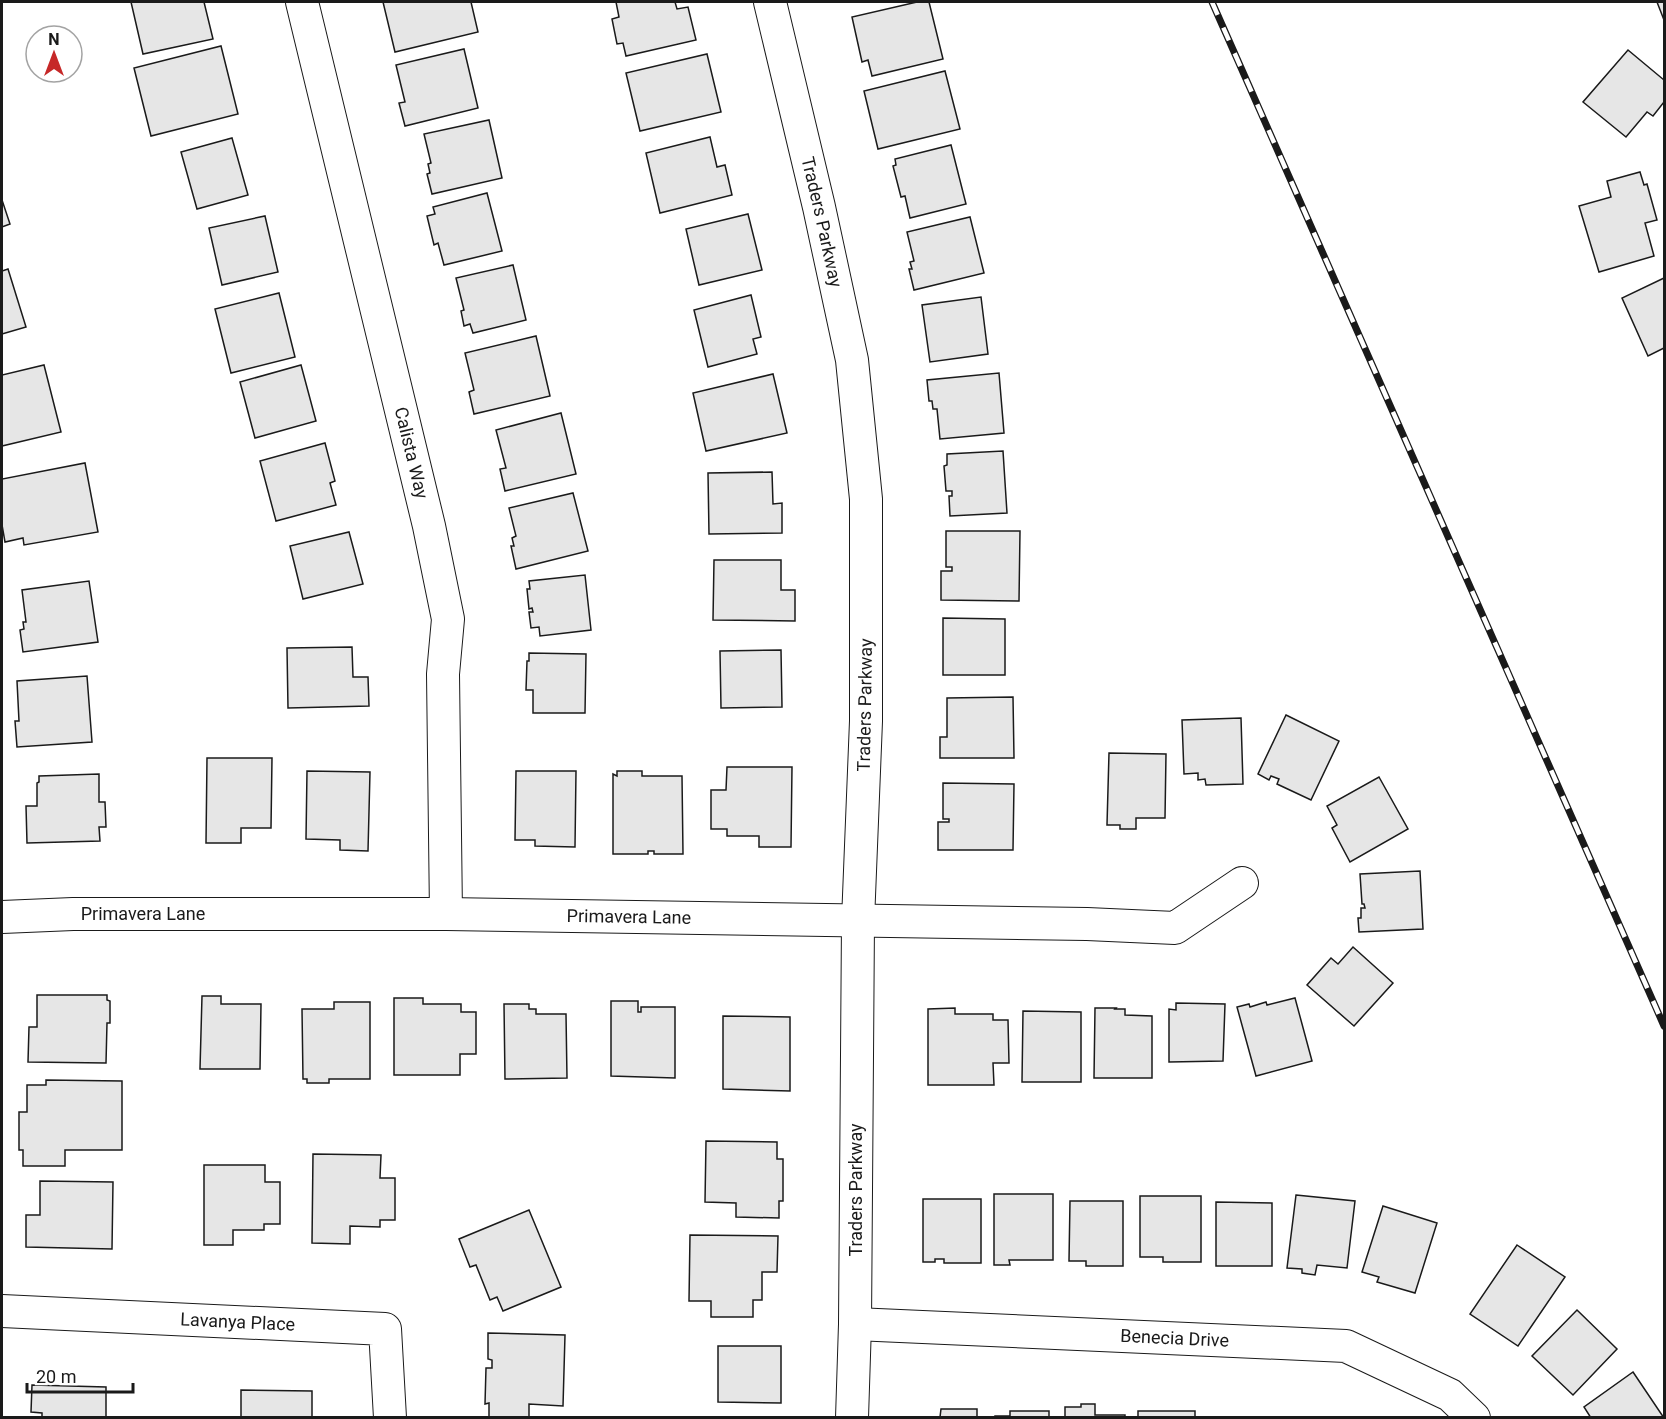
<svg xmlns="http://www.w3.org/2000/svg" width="1666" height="1419" viewBox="0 0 1666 1419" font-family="Roboto,sans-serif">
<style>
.building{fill:#e6e6e6;stroke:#1a1a1a;stroke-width:1.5}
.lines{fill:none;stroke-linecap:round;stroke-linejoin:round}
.street-casing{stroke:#1a1a1a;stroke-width:34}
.street{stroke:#fff;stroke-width:32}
.rail-casing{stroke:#1a1a1a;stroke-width:7}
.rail{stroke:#fff;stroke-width:4.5;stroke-dasharray:14;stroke-linecap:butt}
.labels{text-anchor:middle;stroke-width:4.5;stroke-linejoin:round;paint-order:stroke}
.street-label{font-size:18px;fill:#1a1a1a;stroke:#fff}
</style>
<rect width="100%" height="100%" fill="#fff"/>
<g class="building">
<path d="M131 2H204L213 39 143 54Z"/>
<path d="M383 2H471L478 32 395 52Z"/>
<path d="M616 2H675L677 9 688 7 696 40 626 56 623 43 617 44 612 19 619 17Z"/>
<path d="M917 2H929L943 59 872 76 868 60 862 62 852 17Z"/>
<path d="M1657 2H1664V20Z"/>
<path d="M221 46 238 114 151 136 134 68Z"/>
<path d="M464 49 478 108 405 126 399 103 405 102 396 65Z"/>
<path d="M1628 50 1664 80V102L1653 116 1647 112 1626 137 1583 102Z"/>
<path d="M707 54 721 112 640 131 626 73Z"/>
<path d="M945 71 960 129 878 149 864 91Z"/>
<path d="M489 120 502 178 432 194 427 174 430 173 428 164 431 163 424 134Z"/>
<path d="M710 137 717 167 725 165 732 195 660 213 646 153Z"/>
<path d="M232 138 248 195 197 209 181 152Z"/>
<path d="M951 145 966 204 910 218 905 196 901 197 893 166 896 165 895 159Z"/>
<path d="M1640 172 1644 185 1647 184 1657 220 1645 223 1654 256 1599 272 1579 206 1611 197 1607 181Z"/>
<path d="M487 193 502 251 444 265 438 243 434 245 427 216 435 214 433 207Z"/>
<path d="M2 200 10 224 2 227Z"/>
<path d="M748 214 762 270 699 285 686 229Z"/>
<path d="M265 216 278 272 222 285 209 228Z"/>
<path d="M970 217 984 273 914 290 909 269H912L910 262 914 261 907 232Z"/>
<path d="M513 265 526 320 473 333 470 324 464 326 461 311 464 310 456 278Z"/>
<path d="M8 269 26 327 2 334V271Z"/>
<path d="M1664 278V348L1648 356 1622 298Z"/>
<path d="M279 293 295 357 231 373 215 309Z"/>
<path d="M751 295 761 337 753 339 757 354 708 367 694 310Z"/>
<path d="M981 297 988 354 930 362 922 305Z"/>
<path d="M536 336 550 396 474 414 469 392 474 390 465 353Z"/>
<path d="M44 365 61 432 2 446V375Z"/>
<path d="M301 365 316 421 255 438 240 382Z"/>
<path d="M999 373 1004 433 940 439 937 409H933L932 401H929L927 380Z"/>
<path d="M773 374 787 433 706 451 693 393Z"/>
<path d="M561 413 576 474 505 491 500 469 506 468 496 430Z"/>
<path d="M325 443 335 481 330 483 336 505 276 521 260 461Z"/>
<path d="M1003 451 1007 513 950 516 949 496H952V491H946L944 466 947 465V454Z"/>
<path d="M85 463 98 532 24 545 23 538 5 542 2 525V479Z"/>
<path d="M772 472 773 504 782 503V533L709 534 708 473Z"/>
<path d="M573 493 588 551 516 569 511 546H514L512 538 516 536 509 508Z"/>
<path d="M946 531H1020L1019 601 941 600V571H952V567H946Z"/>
<path d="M349 532 363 584 303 599 290 546Z"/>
<path d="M714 560H781V590H795V621L713 620Z"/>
<path d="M585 575 591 630 540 636 539 627 531 628 529 612H533L532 608 529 609 527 589H530L529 581Z"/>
<path d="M89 581 98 642 23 652 20 630 24 629 23 622H26L22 590Z"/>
<path d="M943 618 1005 619V675H943Z"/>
<path d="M352 647 353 677H368L369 706 288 708 287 648Z"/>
<path d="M781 650 782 707 721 708 720 651Z"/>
<path d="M529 653 586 654 585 713H533V690H526L527 661H529Z"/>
<path d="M87 676 92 742 17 747 15 721H19L17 681Z"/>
<path d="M1013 697 1014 758H940V737H947V698Z"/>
<path d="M1286 715 1339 741 1311 800 1277 784 1279 779 1271 776 1269 780 1258 774Z"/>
<path d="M1241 718 1243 784 1206 785 1205 779 1198 780V773L1184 774 1182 720Z"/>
<path d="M1109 753 1166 754 1165 818H1136V829H1120V825H1107Z"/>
<path d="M207 758H272L271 828H241V843H206Z"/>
<path d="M727 767H792L791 847H759V836H727V829H711V790H726Z"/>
<path d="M307 771 370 772 368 851 340 850V840L306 839Z"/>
<path d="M516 771H576L575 847 535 846V840H515Z"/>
<path d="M617 771H642V776H682L683 854H654V851H648V854H613V774L617 776Z"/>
<path d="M99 774V802H105L106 827H99L100 841 27 843 26 806H37V783L39 782V776Z"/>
<path d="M1379 777 1408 829 1350 862 1332 828 1337 825 1327 806Z"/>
<path d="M943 783 1014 784 1013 850H938V822H949V819H943Z"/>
<path d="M1420 871 1423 929 1359 932 1358 918H1361V908H1365L1364 904H1362L1360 874Z"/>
<path d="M1353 947 1393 983 1354 1026 1307 985 1331 958 1338 964Z"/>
<path d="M37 995H107V1000L110 1001V1023H107L106 1063 28 1062 29 1027H37Z"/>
<path d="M202 996H221V1004H261L260 1069H200Z"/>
<path d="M394 998H423V1004H461V1012H476V1054H460V1075H394Z"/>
<path d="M1295 998 1312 1061 1256 1076 1237 1007 1249 1004 1250 1007 1266 1002 1267 1005Z"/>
<path d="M611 1001H638V1012H641V1007H675V1078L611 1076Z"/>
<path d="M334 1002H370V1079H329V1083H307V1079H303L302 1009H334Z"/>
<path d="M1176 1003 1225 1004 1223 1061 1169 1062V1009L1176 1010Z"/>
<path d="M504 1004H529V1009H536V1014H566L567 1078 505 1079Z"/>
<path d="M955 1008V1014H993V1020H1008L1009 1063H993L994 1085H928V1009Z"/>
<path d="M1095 1008H1116L1115 1009H1125V1015L1152 1016V1078H1094Z"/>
<path d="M1023 1011 1081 1012V1082H1022Z"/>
<path d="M723 1016 790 1017V1091L723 1089Z"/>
<path d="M46 1080 122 1081V1150H65V1166H23V1150H19V1112H27V1085H46Z"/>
<path d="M706 1141 777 1142V1159H783V1201H779V1218L736 1217V1203L705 1202Z"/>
<path d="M313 1154 381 1155 380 1178H395V1220H380V1227L350 1226V1244L312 1243Z"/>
<path d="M204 1165H265V1182H280V1224H264V1230H233V1245H204Z"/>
<path d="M40 1181 113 1182 112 1249 26 1247V1215H40Z"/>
<path d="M994 1194H1053V1260H1009L1010 1265H994Z"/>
<path d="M1296 1195 1355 1201 1347 1268 1317 1265 1315 1275 1302 1273V1269L1287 1268Z"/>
<path d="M1140 1196H1201V1262H1163V1257H1140Z"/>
<path d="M923 1199H981V1263H944V1259H935V1262H923Z"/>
<path d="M1070 1201H1123V1266H1086V1261H1069Z"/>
<path d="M1216 1202 1272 1203V1266H1216Z"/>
<path d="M1383 1206 1437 1223 1415 1293 1377 1282 1379 1277 1362 1272Z"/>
<path d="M529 1210 561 1287 503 1311 497 1297 490 1300 476 1265 470 1267 459 1239Z"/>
<path d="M690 1235 778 1236 777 1272H762V1300H753V1317H711V1301H689Z"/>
<path d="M1517 1245 1565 1277 1518 1346 1470 1314Z"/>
<path d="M1577 1310 1617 1349 1573 1395 1532 1356Z"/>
<path d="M488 1333 565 1335 563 1406 529 1404V1418H489V1403L485 1404 486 1368H492V1360L488 1359Z"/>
<path d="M718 1346H781V1403L718 1402Z"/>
<path d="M1633 1372 1664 1418H1591L1584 1407Z"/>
<path d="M32 1385 106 1387V1418H35L42 1417V1413L31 1412Z"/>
<path d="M241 1390 312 1391V1418H241Z"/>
<path d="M1081 1404H1095V1415H1125V1418H1065V1407H1081Z"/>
<path d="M941 1409H977V1418H917L940 1417Z"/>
<path d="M1010 1411H1049V1418H995V1416H1010Z"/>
<rect x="1138" y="1411" width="57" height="7"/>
</g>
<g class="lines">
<g class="street-casing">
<g id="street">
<path id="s1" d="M302 2 429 526 448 619 443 674 446 914"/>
<path id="s2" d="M770 2 819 207 852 360 866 499V721L858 921 855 1324 852 1418"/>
<path id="s3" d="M2 917 73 914H446L1087 924 1175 928 1242 883"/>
<path id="s4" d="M2 1311 385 1329 390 1418"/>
<path id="s5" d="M855 1324 1346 1346 1450 1395 1474 1418"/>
</g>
</g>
<use href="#street" class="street"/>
<g class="rail-casing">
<path id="rail" d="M1212 2 1664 1026"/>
</g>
<use href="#rail" class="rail"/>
</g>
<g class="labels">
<g class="street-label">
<text dy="6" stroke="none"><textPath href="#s2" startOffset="226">Traders Parkway</textPath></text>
<text dy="6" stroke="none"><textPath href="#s1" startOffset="464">Calista Way</textPath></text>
<text transform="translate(865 705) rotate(-89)" y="6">Traders Parkway</text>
<text dy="6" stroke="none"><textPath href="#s3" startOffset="141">Primavera Lane</textPath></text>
<text dy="6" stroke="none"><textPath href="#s3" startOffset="627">Primavera Lane</textPath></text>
<text transform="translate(856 1190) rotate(-90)" y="6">Traders Parkway</text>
<text dy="6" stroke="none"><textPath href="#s4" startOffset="236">Lavanya Place</textPath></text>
<text dy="6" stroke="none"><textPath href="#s5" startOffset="320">Benecia Drive</textPath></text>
</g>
</g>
<rect width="1666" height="1419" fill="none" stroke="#1a1a1a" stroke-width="6"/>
<g transform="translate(54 54)"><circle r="28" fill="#ffffff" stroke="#a3a3a3" stroke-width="1.5"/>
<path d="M0-4.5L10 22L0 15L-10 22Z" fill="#c62828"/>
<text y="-9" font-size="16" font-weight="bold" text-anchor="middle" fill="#1a1a1a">N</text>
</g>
<path d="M27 1383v9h106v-9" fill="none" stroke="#1a1a1a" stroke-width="3"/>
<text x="36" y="1383" font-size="18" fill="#1a1a1a" stroke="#ffffff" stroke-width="4.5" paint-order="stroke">20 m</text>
</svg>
